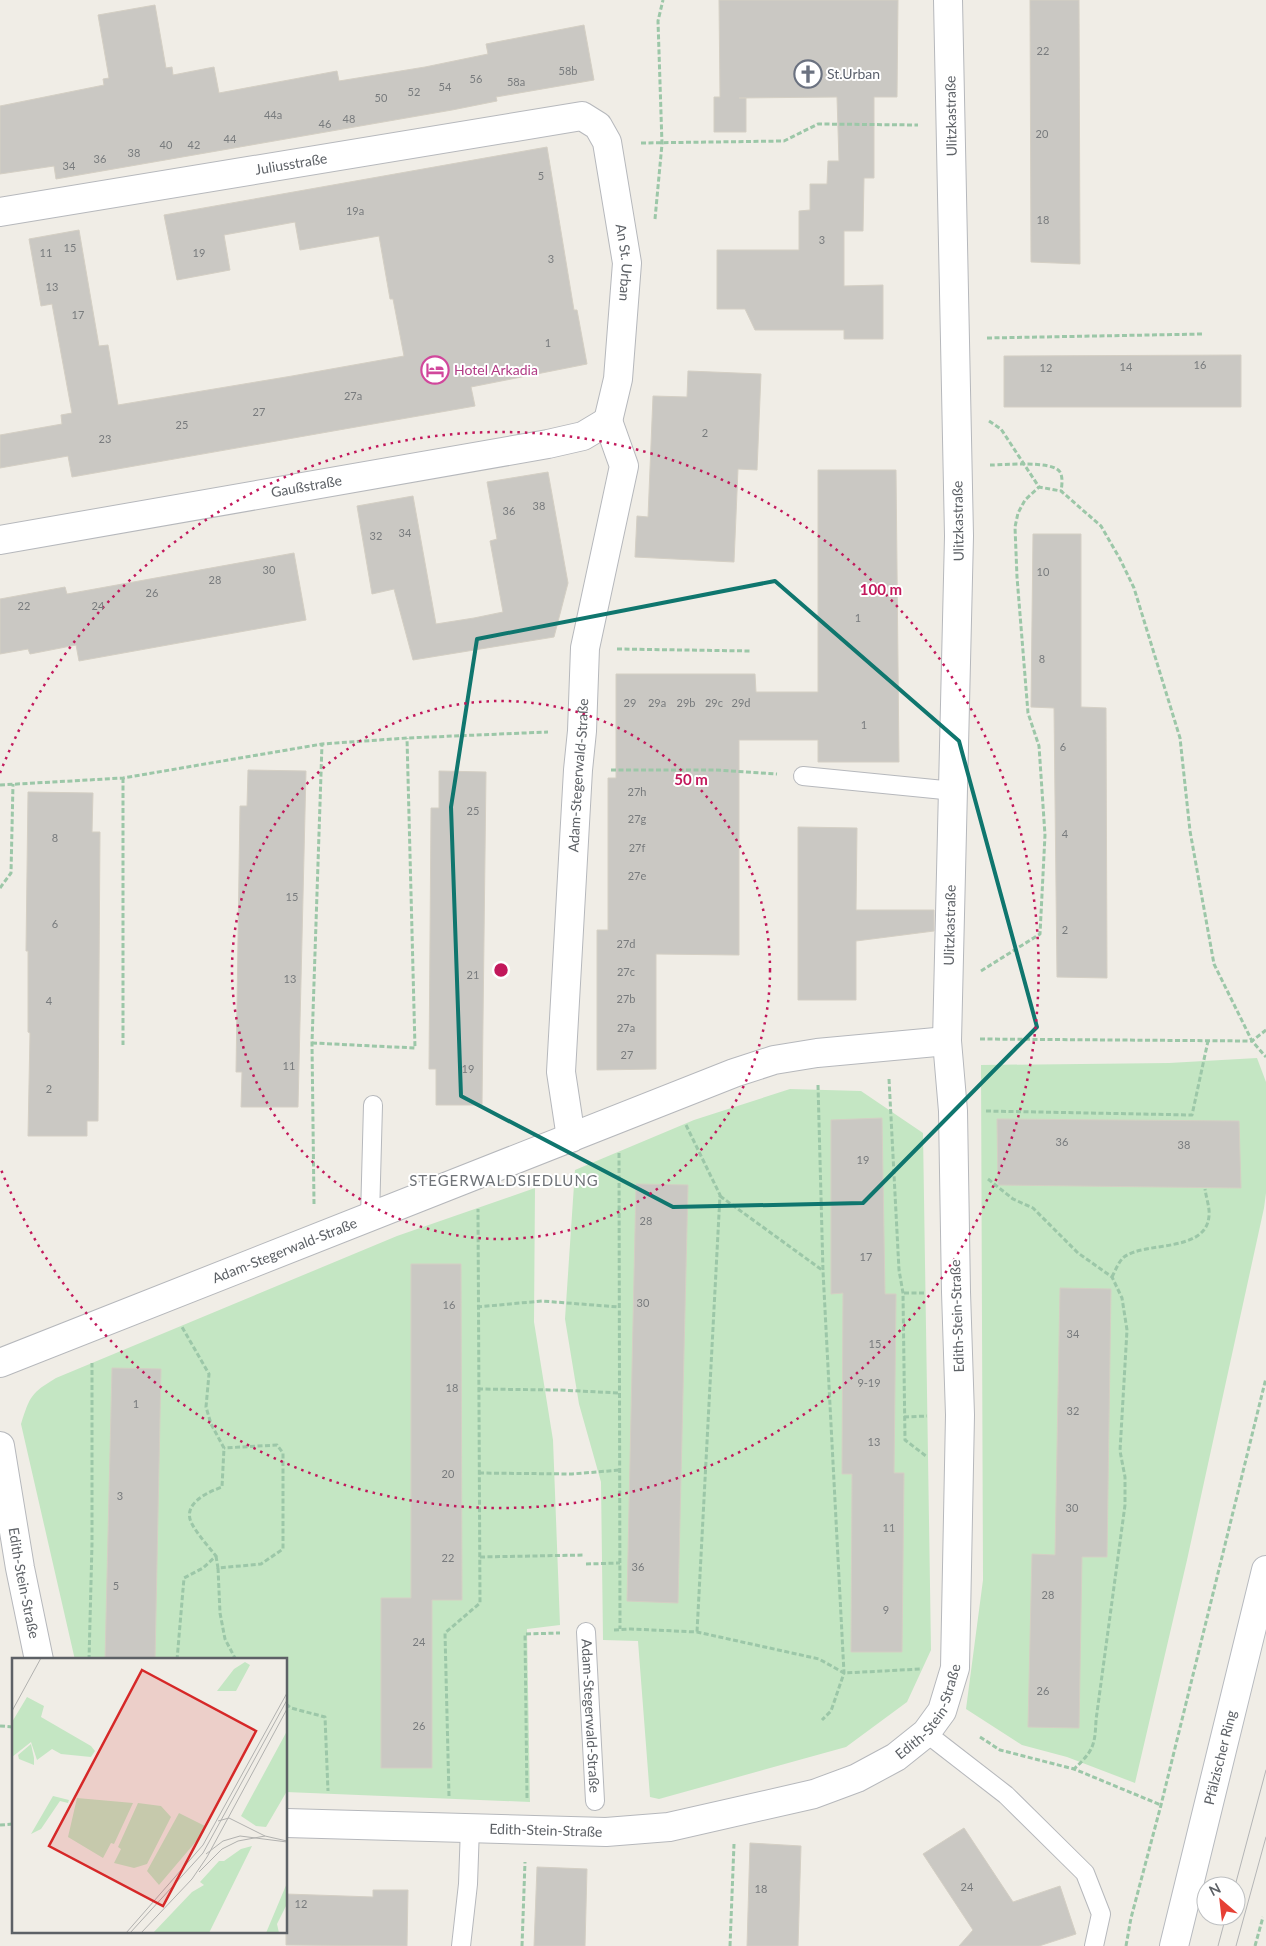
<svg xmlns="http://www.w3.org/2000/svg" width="1266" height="1946" viewBox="0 0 1266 1946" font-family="Lato,sans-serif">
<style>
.green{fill:#c4e6c3}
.building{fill:#cac8c3;stroke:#d4cfc4}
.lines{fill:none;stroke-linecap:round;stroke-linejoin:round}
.service-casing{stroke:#b6b8bc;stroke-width:20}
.minor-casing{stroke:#b6b8bc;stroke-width:30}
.secondary-casing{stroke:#b7babf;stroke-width:30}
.path{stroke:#9cc7a8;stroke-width:3;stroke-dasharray:5 2.5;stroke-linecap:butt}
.service{stroke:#fff;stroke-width:18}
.minor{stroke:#fff;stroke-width:28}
.secondary{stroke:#fff;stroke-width:28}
.tram{stroke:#b4b5b6;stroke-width:1}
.marked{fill:none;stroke:#0f766e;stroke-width:4;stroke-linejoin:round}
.ring{fill:none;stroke:#c2185b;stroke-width:2.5;stroke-dasharray:2.5 5}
.labels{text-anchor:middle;stroke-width:4;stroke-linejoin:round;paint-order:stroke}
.number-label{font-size:11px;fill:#787b7d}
.worship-label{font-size:14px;fill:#5b616d;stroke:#fff;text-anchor:start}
.street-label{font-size:14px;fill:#5d6166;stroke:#fff}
.hotel-label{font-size:14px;fill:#b23c85;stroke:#fff;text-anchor:start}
.neighbourhood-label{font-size:15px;letter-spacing:1px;fill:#6f7378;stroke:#fff}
.inset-road{fill:none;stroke:#b1b1af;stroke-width:1}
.view{fill:#d62828;fill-opacity:0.15;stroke:#d62828;stroke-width:2.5}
.inset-edge{fill:none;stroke:#5d6166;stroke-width:2.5}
.centre{fill:#c2185b;stroke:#fff;stroke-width:2.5}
.ring-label{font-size:15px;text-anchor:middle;font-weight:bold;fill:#c2185b;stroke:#fff;stroke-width:4;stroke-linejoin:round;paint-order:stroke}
</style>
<rect width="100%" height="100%" fill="#f0ede6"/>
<g class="green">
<path d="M1257 1058 1266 1082V1193L1264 1208 1187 1560 1135 1783 1067 1757 1022 1745 966 1709 983 1580 981 1065 1169 1063Z"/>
<path d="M790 1089 861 1091 923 1133 931 1650 907 1702 846 1747 659 1799 650 1797 638 1641 603 1640 601 1482 579 1404 565 1319 575 1170 694 1120Z"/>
<path d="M535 1188 534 1322 553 1440 560 1625 527 1629 530 1802 286 1792V1660H75L21 1424C30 1396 31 1393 56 1378L397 1236Z"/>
</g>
<g class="building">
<path d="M719 0H898L897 97H874V178H864L863 231H844V286L883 285V339H844V330H755L745 309H717V250H799V211L810 210V184H827L828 161H839L837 97 739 98H746V132H714V97H720Z"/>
<path d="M1030 0H1079L1080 264 1031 262Z"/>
<path d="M155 5 166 68 172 67 173 75 214 67 219 93 337 71 339 81 425 67 488 54 486 44 584 25 594 80 496 97 497 101 452 110 56 179 54 166 0 174V106L104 85 103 79 109 78 98 15Z"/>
<path d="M547 147 574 310H577L587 364 471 387 475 406 72 477 68 456 0 468V435L62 424 61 415 72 413 52 304 41 306 29 239 79 230 99 346 108 345 118 405 292 376 404 356 393 299H390L379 236 300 250 295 222 224 235 230 270 177 280 164 215Z"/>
<path d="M1241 355V407H1004V356Z"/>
<path d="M688 371 761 374 757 470 738 469 734 562 635 557 637 516 648 517 653 396 687 397Z"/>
<path d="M818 470H896L899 762H818V740H739V955L656 954V1069L597 1070V930H608V778H616V674H755L756 692H818Z"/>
<path d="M548 472 568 583 554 637 413 660 394 589 372 594 357 506 413 496 436 624 474 618 503 612 490 541 497 539 487 482Z"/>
<path d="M1033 534H1081V707L1106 708 1107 978 1057 977 1054 708 1031 707Z"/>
<path d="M294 553 306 620 79 661 76 645 30 654 28 649 0 654V599L65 587 67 594Z"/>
<path d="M248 770 306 771 298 1107H241L242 1072H236L240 806H247Z"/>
<path d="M439 771 486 772 482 1105H436V1069H429L431 808H439Z"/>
<path d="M28 792 93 793 92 832H100L98 1121H87V1136H28L30 1033 28 1032V951H26Z"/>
<path d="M798 827 857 828 856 910H934V931L856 941V1000H798Z"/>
<path d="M882 1118 885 1294H896L894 1473H904L902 1652H851L852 1474H842L843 1293 831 1294V1120Z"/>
<path d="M997 1119 1239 1121 1241 1188 998 1185Z"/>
<path d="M636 1184 688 1185 678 1603 627 1601Z"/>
<path d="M411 1264H461L462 1600H432V1768H381V1598H411Z"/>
<path d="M1060 1288 1111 1289 1107 1557H1082L1079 1728 1028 1727 1032 1554 1055 1555Z"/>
<path d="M112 1368 161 1369 155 1660H105Z"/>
<path d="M964 1828 1013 1902 1060 1886 1076 1934 1039 1946H959L973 1930 923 1854Z"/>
<path d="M750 1843 801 1846 798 1946H747Z"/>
<path d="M537 1867 587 1869 585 1946H534Z"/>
<path d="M373 1890H408L407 1946 286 1945V1894L373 1897Z"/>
</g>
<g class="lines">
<g class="service-casing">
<g id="service">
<path d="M803 776 954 791"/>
<path d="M370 1217 373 1105"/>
<path id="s1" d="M586 1632 595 1801"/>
<path d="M926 1733 1006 1795 1085 1873 1101 1914 1094 1946"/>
<path d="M461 1946 468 1884 470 1827"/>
</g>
</g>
<g class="minor-casing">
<g id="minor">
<path id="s2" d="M0 212 582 116 598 126 607 142 627 263 618 379 608 421"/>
<path id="s3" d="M0 540 548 444 583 436 608 421"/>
<path id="s4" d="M571 1138 561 1072 578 770 582 731 585 648 624 466 608 421"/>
<path id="s5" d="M0 1363 734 1073 774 1060 817 1053 947 1041"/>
<path id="s6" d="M0 1446 20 1568 39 1660"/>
<path id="s7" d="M286 1823 606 1832 669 1827 814 1794 857 1778 896 1757 926 1733 942 1711 955 1668 960 1415 956 1292 953 1111 947 1041 959 536 948 0"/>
</g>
</g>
<g class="secondary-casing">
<g id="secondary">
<path id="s8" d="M1174 1946 1266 1570"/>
</g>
</g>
<g class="path">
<path d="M641 143 784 141 818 124 918 125"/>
<path d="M655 219 662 144 658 21 663 0"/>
<path d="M987 338 1203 334"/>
<path d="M989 421 1001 429 1039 487 1061 491 1101 526 1120 559 1134 588 1180 738 1190 831 1214 964 1252 1041 1266 1057"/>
<path d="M990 465C1005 465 1052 460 1060 472 1063 477 1062 485 1061 491"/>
<path d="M617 649 751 651"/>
<path d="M611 770H716L777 774"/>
<path d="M123 778V1045"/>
<path d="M0 785 123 778 322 744 407 738 548 732"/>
<path d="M0 888 11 873 13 784"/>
<path d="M981 971 1040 934 1045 835 1039 746 1028 713 1017 577 1015 527 1018 513 1025 500 1039 487"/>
<path d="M980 1039 1252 1041 1266 1030"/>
<path d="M312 1043 415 1048 407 738"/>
<path d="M889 1079 899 1270 903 1293 905 1440 926 1456"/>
<path d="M818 1085 823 1271 844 1673 831 1711 822 1720"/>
<path d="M986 1111 1192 1115 1208 1041"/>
<path d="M686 1125 720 1195 697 1632"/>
<path d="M619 1153 620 1629"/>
<path d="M988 1179 1013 1199 1033 1208 1078 1253 1112 1277 1122 1298 1127 1330 1120 1451 1125 1477V1505L1096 1720C1095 1746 1093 1751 1074 1769"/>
<path d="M720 1196 822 1270"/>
<path d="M314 1204 312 1043 322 744"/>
<path d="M1112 1277C1115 1271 1119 1261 1124 1257 1146 1241 1206 1253 1209 1216 1210 1208 1206 1197 1205 1189"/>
<path d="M904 1293H925"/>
<path d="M477 1307 542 1301 619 1307"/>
<path d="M478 1389 558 1390 620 1393"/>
<path d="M904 1417 927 1416"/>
<path d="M479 1473 572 1474 620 1470"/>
<path d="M216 1556 218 1568 261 1564 283 1549V1453L277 1445 224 1448"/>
<path d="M480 1557 585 1555"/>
<path d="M586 1564 620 1563"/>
<path d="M218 1568 220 1613 225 1639 236 1660"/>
<path d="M614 1630 631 1629 697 1632 819 1659 844 1673 921 1669"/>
<path d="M89 1660 92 1544V1363"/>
<path d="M177 1660 184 1578 203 1568 216 1556C208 1546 198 1535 192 1524 181 1504 208 1492 222 1487L224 1448 211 1424 206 1407 209 1374 182 1327"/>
<path d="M286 1704 291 1708 325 1717 328 1791"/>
<path d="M0 1726 14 1727"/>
<path d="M980 1737 1000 1750 1074 1769 1161 1805"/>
<path d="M449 1796 445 1633 480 1603 478 1209"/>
<path d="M527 1798 525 1634 560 1633"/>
<path d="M0 1825 14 1824"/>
<path d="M522 1946 525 1862"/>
<path d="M730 1946 734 1844"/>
<path d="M1126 1946 1131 1918 1161 1805 1266 1378"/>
<path d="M1255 1946 1263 1917"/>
</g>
<use href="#service" class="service"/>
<use href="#minor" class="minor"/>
<use href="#secondary" class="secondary"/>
<g class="tram">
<path d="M1235 1886 1266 1770"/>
<path d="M1218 1946 1226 1916"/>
<path d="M1236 1946 1266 1837"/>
</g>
</g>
<path class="marked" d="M775 581 959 741 1037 1027 863 1203 673 1207 461 1096 451 807 477 639Z"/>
<g class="ring">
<circle cx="501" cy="970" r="269"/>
<path d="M0 773A538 538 0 1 1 0 1167"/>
</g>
<defs>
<g id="church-ring" transform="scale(1.4375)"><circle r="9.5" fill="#fff" stroke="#6b7280" stroke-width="1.5"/><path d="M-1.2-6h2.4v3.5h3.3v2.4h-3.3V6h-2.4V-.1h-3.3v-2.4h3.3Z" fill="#6b7280"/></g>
<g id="hotel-ring" transform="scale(1.4375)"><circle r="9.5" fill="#fff" stroke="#d1479c" stroke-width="1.5"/><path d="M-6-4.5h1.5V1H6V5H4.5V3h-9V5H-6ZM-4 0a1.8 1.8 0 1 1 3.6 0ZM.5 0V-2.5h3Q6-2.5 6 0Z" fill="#d1479c"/></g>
</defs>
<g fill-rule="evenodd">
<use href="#church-ring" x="808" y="74"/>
<use href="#hotel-ring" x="435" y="370"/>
</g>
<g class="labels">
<g class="number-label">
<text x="1043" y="55">22</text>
<text x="568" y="75">58b</text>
<text x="476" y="83">56</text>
<text x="516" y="86">58a</text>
<text x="445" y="91">54</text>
<text x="414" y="96">52</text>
<text x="381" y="102">50</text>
<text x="273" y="119">44a</text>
<text x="349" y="123">48</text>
<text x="325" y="128">46</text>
<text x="1042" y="138">20</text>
<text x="230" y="143">44</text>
<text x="166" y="149">40</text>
<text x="194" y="149">42</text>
<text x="134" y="157">38</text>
<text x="100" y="163">36</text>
<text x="69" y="170">34</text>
<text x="541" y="180">5</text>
<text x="355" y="215">19a</text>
<text x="1043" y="224">18</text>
<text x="822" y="244">3</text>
<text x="70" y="252">15</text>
<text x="46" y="257">11</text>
<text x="199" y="257">19</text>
<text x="551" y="263">3</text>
<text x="52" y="291">13</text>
<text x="78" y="319">17</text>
<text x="548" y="347">1</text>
<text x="1200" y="369">16</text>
<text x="1126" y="371">14</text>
<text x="1046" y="372">12</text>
<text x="353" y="400">27a</text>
<text x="259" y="416">27</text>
<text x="182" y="429">25</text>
<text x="705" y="437">2</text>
<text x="105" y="443">23</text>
<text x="539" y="510">38</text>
<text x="509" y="515">36</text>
<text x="405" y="537">34</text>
<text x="376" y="540">32</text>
<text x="269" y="574">30</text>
<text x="1043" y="576">10</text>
<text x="215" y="584">28</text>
<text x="152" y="597">26</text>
<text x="24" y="610">22</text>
<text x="98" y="610">24</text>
<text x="858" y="622">1</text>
<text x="1042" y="663">8</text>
<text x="630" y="707">29</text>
<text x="657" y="707">29a</text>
<text x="686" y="707">29b</text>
<text x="714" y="707">29c</text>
<text x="741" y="707">29d</text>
<text x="864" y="729">1</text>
<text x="1063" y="751">6</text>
<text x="637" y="796">27h</text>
<text x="473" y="815">25</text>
<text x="637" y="823">27g</text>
<text x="1065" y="838">4</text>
<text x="55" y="842">8</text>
<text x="637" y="852">27f</text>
<text x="637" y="880">27e</text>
<text x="292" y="901">15</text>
<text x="55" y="928">6</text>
<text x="1065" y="934">2</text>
<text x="626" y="948">27d</text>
<text x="626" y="976">27c</text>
<text x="473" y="979">21</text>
<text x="290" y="983">13</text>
<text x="626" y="1003">27b</text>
<text x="49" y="1005">4</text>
<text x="626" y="1032">27a</text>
<text x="627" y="1059">27</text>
<text x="289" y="1070">11</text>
<text x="468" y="1073">19</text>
<text x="49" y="1093">2</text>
<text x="1062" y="1146">36</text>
<text x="1184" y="1149">38</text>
<text x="863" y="1164">19</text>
<text x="646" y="1225">28</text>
<text x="866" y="1261">17</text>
<text x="643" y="1307">30</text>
<text x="449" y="1309">16</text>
<text x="1073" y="1338">34</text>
<text x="875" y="1348">15</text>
<text x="869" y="1387">9-19</text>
<text x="452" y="1392">18</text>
<text x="136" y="1408">1</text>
<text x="1073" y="1415">32</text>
<text x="874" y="1446">13</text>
<text x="448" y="1478">20</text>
<text x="120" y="1500">3</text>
<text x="1072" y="1512">30</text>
<text x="889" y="1532">11</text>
<text x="448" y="1562">22</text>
<text x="638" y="1571">36</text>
<text x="116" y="1590">5</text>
<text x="1048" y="1599">28</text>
<text x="886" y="1614">9</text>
<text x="419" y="1646">24</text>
<text x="1043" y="1695">26</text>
<text x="419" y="1730">26</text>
<text x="967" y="1891">24</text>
<text x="761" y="1893">18</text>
<text x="301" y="1908">12</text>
</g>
<g class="worship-label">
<text x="827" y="79">St.Urban</text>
</g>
<g class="street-label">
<text transform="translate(951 116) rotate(-91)" y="5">Ulitzkastraße</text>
<text dy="5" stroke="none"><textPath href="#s2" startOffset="295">Juliusstraße</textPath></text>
<text dy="5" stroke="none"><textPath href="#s2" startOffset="749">An St. Urban</textPath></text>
<text dy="5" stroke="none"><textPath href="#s3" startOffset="311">Gaußstraße</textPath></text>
<text transform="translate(958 521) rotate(-91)" y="5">Ulitzkastraße</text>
<text dy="5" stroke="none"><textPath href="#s4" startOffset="364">Adam-Stegerwald-Straße</textPath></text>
<text dy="5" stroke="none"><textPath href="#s7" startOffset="1476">Ulitzkastraße</textPath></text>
<text dy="5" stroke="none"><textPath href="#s5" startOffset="306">Adam-Stegerwald-Straße</textPath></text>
<text transform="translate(957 1316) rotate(-92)" y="5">Edith-Stein-Straße</text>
<text dy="5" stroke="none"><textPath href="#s6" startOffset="139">Edith-Stein-Straße</textPath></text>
<text dy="5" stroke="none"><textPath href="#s7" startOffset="680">Edith-Stein-Straße</textPath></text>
<text dy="5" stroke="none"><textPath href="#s1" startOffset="84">Adam-Stegerwald-Straße</textPath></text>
<text dy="5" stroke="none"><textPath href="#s8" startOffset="194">Pfälzischer Ring</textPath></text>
<text dy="5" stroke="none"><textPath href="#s7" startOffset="260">Edith-Stein-Straße</textPath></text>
</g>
<g class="hotel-label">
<text x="454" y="375">Hotel Arkadia</text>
</g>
<g class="neighbourhood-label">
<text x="504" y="1186">STEGERWALDSIEDLUNG</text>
</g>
</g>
<g transform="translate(12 1658)">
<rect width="275" height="275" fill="#f0ede6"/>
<path d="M233 4 238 7 224 33H205L222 11ZM15 39 32 48 29 59 79 88 83 93 79 99 49 96 40 91 25 102 19 84 0 99V64ZM275 73V133L254 169 244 168 229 158ZM19 86 22 100V107L7 101 6 97ZM41 138 57 142 56 145 48 143 29 171 19 176ZM65 140 121 145 102 186 99 185 91 200 56 179ZM126 145 149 148 159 159 135 206 122 210 102 205 109 191 106 189ZM167 155 193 168 192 174 147 227 135 213ZM240 188 197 275H141L180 234 192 227 188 224 207 203H212L229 191ZM275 225V246L265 266 267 275H254Z" fill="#c4e6c3"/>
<path class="inset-road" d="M0 53 29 0M206 163 217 160 253 178M194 196 211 183 228 178 275 184M187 214 210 191 226 183 253 178 275 183M114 275 191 187 275 35M118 275 191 195 275 42M129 275 180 221 195 199 275 51"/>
<path class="view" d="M130 12 244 73 151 248 37 188Z"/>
<rect width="275" height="275" class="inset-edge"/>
</g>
<circle cx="501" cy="970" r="8" class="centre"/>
<g class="ring-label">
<text x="881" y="595">100 m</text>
<text x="691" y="785">50 m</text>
</g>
<g transform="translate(1221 1901) rotate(332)"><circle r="24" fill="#ffffff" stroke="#bec0c2"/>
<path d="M0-4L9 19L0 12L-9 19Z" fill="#e64035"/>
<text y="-8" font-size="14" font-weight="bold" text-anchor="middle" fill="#5d6166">N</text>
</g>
</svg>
